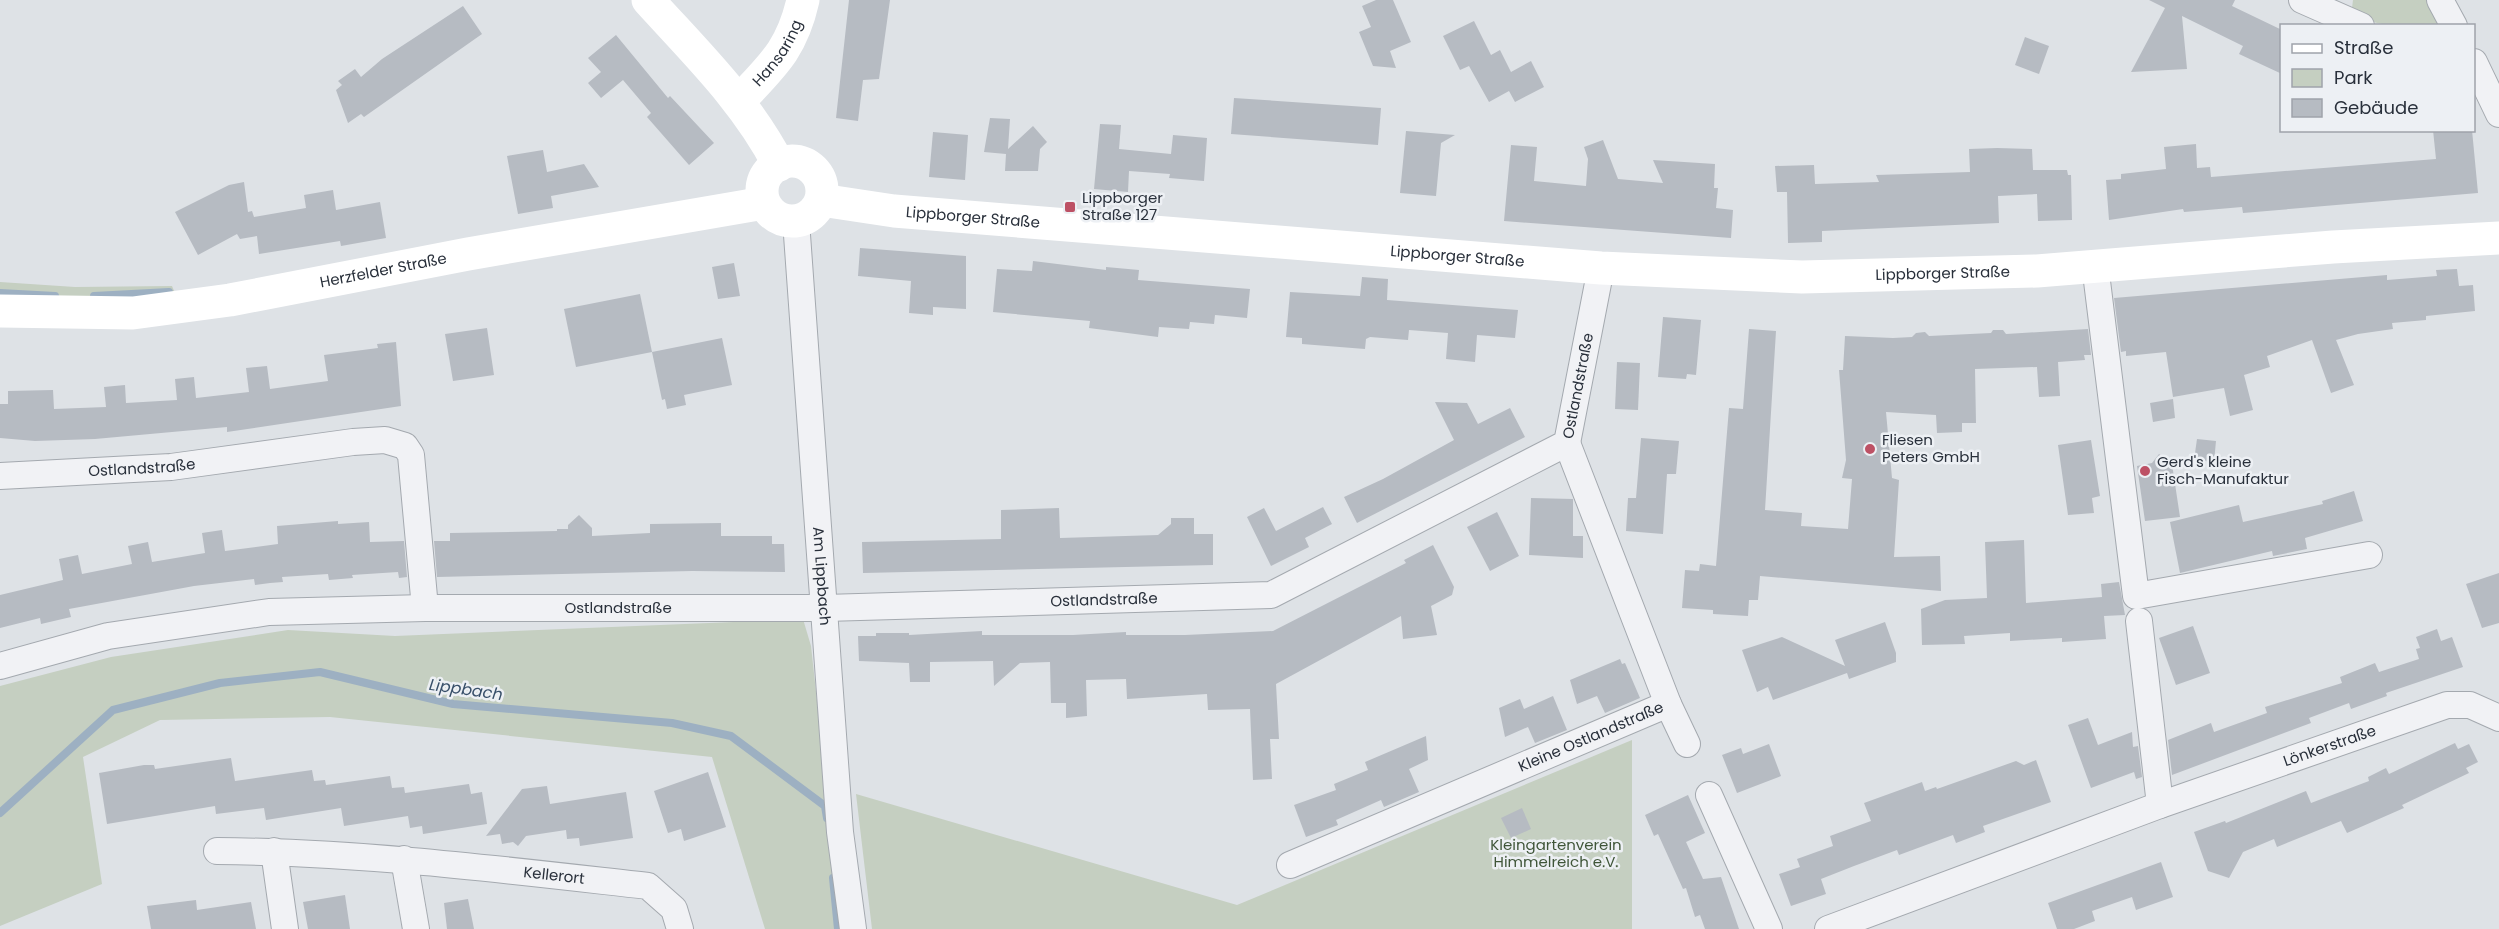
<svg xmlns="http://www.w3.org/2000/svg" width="2499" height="929" viewBox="0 0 2499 929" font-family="Poppins,sans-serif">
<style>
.green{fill:#c5cfc1}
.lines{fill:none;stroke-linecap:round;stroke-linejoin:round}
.stream{stroke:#9db0c2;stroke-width:8}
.building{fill:#b6bbc2}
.street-casing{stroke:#a4a9af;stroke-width:28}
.street{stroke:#f1f2f5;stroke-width:26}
.secondary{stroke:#fff;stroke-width:33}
.poi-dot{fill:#bd5165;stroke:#edf0f4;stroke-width:2}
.labels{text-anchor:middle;stroke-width:5;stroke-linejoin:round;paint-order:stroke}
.street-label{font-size:15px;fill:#29303b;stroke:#edf0f4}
.poi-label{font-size:15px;fill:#29303b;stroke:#edf0f4;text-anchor:start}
.park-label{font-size:15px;fill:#3f5538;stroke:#edf0f4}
.water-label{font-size:16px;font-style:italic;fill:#39506a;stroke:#edf0f4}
</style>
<rect width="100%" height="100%" fill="#dee2e6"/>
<g class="green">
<path d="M2353 0H2428L2440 25C2411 25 2373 32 2352 8Z"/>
<path d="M0 282 75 287 172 286 177 298 0 300Z"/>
<path d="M803 619 811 646 842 929H765L712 757 330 717 160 720 83 757 102 884 0 926V686L111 657 288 630 395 636Z"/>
<path d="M1632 740V929H872L856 794 1237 905Z"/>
</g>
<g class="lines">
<g class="stream">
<path d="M0 293 55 296"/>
<path d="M94 296 169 292"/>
<path d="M0 813 113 710 220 683 320 672 453 704 672 723 731 736 825 806 827 818"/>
<path d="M833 878 838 929"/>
</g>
</g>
<g class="building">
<path d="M849 0H890L879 79 863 80 858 121 836 118Z"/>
<path d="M1376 0H1393L1411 42 1390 51 1396 68 1373 66 1359 32 1371 27 1362 6Z"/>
<path d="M2149 0H2235L2232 6 2282 30V74L2239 54 2243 46 2182 16 2187 69 2131 72 2165 8Z"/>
<path d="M463 6 482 34 364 117 361 114 348 123 336 90 342 85 338 81 355 69 361 77 382 59Z"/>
<path d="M1474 21 1491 55 1500 50 1511 72 1531 61 1544 87 1515 102 1509 91 1489 102 1469 66 1460 70 1443 36Z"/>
<path d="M616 35 668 98 670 96 714 143 689 165 647 117 651 113 623 80 601 98 588 83 601 72 588 58Z"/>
<path d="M2025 37 2049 46 2039 74 2015 65Z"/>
<path d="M1234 98 1381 108 1378 145 1231 134Z"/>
<path d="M990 118 1010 119 1008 149 1033 126 1047 142 1040 149 1038 171H1005L1006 154 984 152Z"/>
<path d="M1100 124 1121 125 1119 149 1171 154 1173 135 1207 138 1204 181 1169 178 1170 174 1129 171 1128 192 1094 189Z"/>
<path d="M2433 130H2472L2478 193 2243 213 2242 207 2184 212 2183 209 2109 220 2106 180 2121 179V174L2166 169 2164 147 2196 144 2197 168 2210 167 2211 177 2436 159Z"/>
<path d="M1406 131 1455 135 1441 143 1436 196 1400 193Z"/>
<path d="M933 132 968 135 965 180 929 177Z"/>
<path d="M1603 140 1618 179 1663 183 1653 160 1715 164 1714 188H1718L1716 208 1733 210 1731 238 1504 221 1511 145 1537 147 1534 181 1586 186 1588 159 1584 147Z"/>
<path d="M1997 148 2032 149 2033 170H2067L2068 175H2071L2072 220 2038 221 2037 194 1998 196 1999 223 1822 231V242L1788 243 1787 192H1777L1775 166 1814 165 1815 184 1879 182 1876 175 1970 172 1969 149Z"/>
<path d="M543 150 547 172 584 164 599 187 551 196 553 208 518 214 507 156Z"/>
<path d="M244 182 248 212 252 211 254 217 306 208 304 195 333 190 336 210 380 202 386 238 341 246 340 241 259 254 257 236 240 239 237 234 198 255 175 212 229 185Z"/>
<path d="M860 248 966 256V309L933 307V315L909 313 911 281 858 276Z"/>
<path d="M1033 261 1106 270V267L1139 270 1138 280 1250 289 1247 318 1215 315 1214 324 1190 322 1189 329 1159 327 1158 337 1089 328 1090 321 993 312 997 269 1032 271Z"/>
<path d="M734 263 740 296 718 299 712 267Z"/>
<path d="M2457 269 2459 286 2473 285 2475 311 2426 316V320L2392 323 2393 329 2358 334 2336 340 2354 385 2331 393 2312 340 2267 356 2270 367 2244 375 2253 410 2230 416 2224 388 2173 397 2166 352 2126 356V351L2121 352 2114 298 2387 275V280L2437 276 2436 270Z"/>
<path d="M1362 277 1388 279 1387 300 1518 310 1515 338 1477 335 1475 362 1446 359 1448 333 1409 330 1408 340 1370 337 1366 339 1365 349 1302 344V338L1286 337 1290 292 1360 296Z"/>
<path d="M640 294 652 352 576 367 564 309Z"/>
<path d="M1663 317 1701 320 1696 375 1687 374 1686 379 1658 377Z"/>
<path d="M487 328 494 375 453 381 445 334Z"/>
<path d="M1749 329 1776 331 1765 510 1802 513 1801 526 1848 529 1852 479 1842 478 1846 460 1839 370H1843L1845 336 1893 338 1912 337 1916 333 1925 332 1929 336 1991 333 1993 330H2003L2006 334 2088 329 2091 355H2084L2085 360 2058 362 2060 396 2039 397 2037 367 1975 369 1976 423H1962V432L1937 433 1936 415 1886 412 1892 478 1899 480 1894 557 1940 556 1941 591 1760 576 1758 600H1749L1748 616 1713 614V610L1682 608 1685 570 1699 571 1700 564 1716 566 1729 408 1743 409Z"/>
<path d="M722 338 732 385 684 395 686 405 667 409 665 399 662 400 652 352Z"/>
<path d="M396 342 401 406 227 432V427L95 439 35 441 0 438V404H8V391L53 390 54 409 106 407 104 387 125 385 126 403 177 400 175 379 194 377 196 398 249 392 246 368 267 366 270 389 328 381 324 355 378 348 377 344Z"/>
<path d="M1617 362 1640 363 1638 410 1615 409Z"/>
<path d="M2173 399 2175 418 2153 422 2150 403Z"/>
<path d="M1435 402 1467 403 1478 424 1510 408 1525 437 1357 523 1344 497 1383 479 1454 440Z"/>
<path d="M1641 438 1679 441 1676 474H1667L1663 534 1626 531 1628 498H1636Z"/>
<path d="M2197 439 2216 441 2214 462 2194 460Z"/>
<path d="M2091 440 2100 496 2092 498 2094 513 2068 515 2058 445Z"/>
<path d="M2159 454 2172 464 2180 517 2145 521 2137 466 2152 463Z"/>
<path d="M2354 491 2363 521 2305 538 2307 549 2273 556 2272 551 2180 573 2170 522 2239 505 2243 522 2323 504 2322 501Z"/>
<path d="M1531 498 1573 499V536H1583V558L1529 555Z"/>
<path d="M1323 507 1332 524 1305 538 1309 547 1271 566 1247 517 1264 508 1276 531Z"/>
<path d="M1059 508 1060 538 1158 535 1171 524V518H1194V534H1213V565L863 573 862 542 1001 539V510Z"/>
<path d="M1497 512 1519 556 1490 571 1467 527Z"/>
<path d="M579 515 592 528V536L650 533V524L721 523V536H772V544H784L785 572 692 571 437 577 434 541H450V533L557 531V529H568V525Z"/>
<path d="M338 521V524L369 522 370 542 404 541 407 577 399 578 398 572 352 575 353 578 329 580 328 574 282 577 283 582 270 583 255 585 254 579 194 586 69 609 71 617 41 624 40 618 0 628V595L63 580 59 559 78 555 82 574 132 564 128 546 148 542 152 562 205 553 202 533 222 530 225 551 278 544 277 526Z"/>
<path d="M2024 540 2026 603 2102 597 2101 584 2119 582 2125 615 2104 616 2106 639 2062 642V638L2010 641V633L1964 636 1965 644 1922 645 1921 609 1945 600 1987 598 1985 542Z"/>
<path d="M1433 545 1454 587 1452 595 1431 606 1437 635 1403 639 1401 616 1276 684 1279 739H1270L1272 779 1253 780 1250 709 1208 710 1207 694 1127 699 1126 679 1086 680 1087 716 1066 718V703H1051L1050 662 1020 663 994 686 993 661 930 662V682H910L909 663 859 661 858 636H876V633H909V635L982 631V635H1073L1126 632V635H1185L1273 631 1406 563 1404 560Z"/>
<path d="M2499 573V623L2482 628 2466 584Z"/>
<path d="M1885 622 1896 653V662L1849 679 1847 673 1773 700 1768 687 1757 692 1742 650 1782 637 1845 666 1835 640Z"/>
<path d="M2193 626 2210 673 2176 685 2159 638Z"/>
<path d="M2437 629 2441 641 2452 637 2463 667 2386 693 2387 696 2351 709 2349 703 2309 718 2311 723 2172 775 2168 740 2211 723 2214 732 2267 713 2265 707 2342 683 2340 677 2375 663 2379 672 2419 659 2416 649 2420 648 2416 637Z"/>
<path d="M1620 659 1622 664 1625 663 1640 698 1605 713 1597 696 1577 704 1570 680Z"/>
<path d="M1553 696 1567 730 1535 743 1528 727 1505 737 1499 708 1520 699 1524 709Z"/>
<path d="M2088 718 2098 745 2132 732 2133 747 2138 746 2142 777 2136 779 2134 772 2091 788 2068 725Z"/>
<path d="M1426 736 1428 760 1409 769 1419 792 1384 807 1381 800 1336 820 1338 825 1306 837 1294 805 1336 790 1334 784 1368 770 1365 762Z"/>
<path d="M2455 743 2458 749 2469 744 2478 762 2466 768 2469 773 2402 805 2404 808 2347 833 2341 821 2277 847 2274 839 2243 852 2229 878 2208 871 2194 832 2225 821 2226 823 2306 791 2311 803 2369 781 2368 777 2386 768 2389 774Z"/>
<path d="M1769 744 1781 776 1737 793 1722 755 1741 748 1743 754Z"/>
<path d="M231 758 235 781 312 770 314 781 325 780 326 785 390 776 392 788 404 787 405 793 469 784 471 794 482 792 487 824 423 834 422 826 410 828 408 816 344 826 341 808 266 820 264 808 216 814 215 806 107 824 99 773 144 765H154L155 769Z"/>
<path d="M2036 760 2051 802 1983 826 1985 832 1956 843 1953 835 1899 855 1897 850 1854 866 1821 879 1826 894 1791 906 1779 874 1800 867 1797 859 1833 846 1830 836 1871 821 1864 803 1922 782 1925 791 1936 787 1937 789 2016 761 2024 765Z"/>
<path d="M708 772 726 827 684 841 681 829 668 833 654 791Z"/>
<path d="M547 786 550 804 626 792 633 838 580 846 579 838 567 839 566 830 526 836 518 846 513 842 502 844 500 834 486 836 522 789Z"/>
<path d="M1688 795 1705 833 1686 842 1703 879 1721 877 1739 929H1705L1700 915 1695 917 1686 888 1683 889 1658 834 1654 836 1645 815Z"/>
<path d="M1522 808 1531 829 1511 838 1501 818Z"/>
<path d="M2161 862 2173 897 2136 910 2132 897 2092 911 2095 921 2074 929H2057L2048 903Z"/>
<path d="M345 895 350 929H308L303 902Z"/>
<path d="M468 899 474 929H447L444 903Z"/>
<path d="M196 900 197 910 251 902 256 929H151L147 906Z"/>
</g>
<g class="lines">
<g class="street-casing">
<g id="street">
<path d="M2302 0 2361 26"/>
<path d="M2440 0 2454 26"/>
<path d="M2474 62 2499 114"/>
<path id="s1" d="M796 221 840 832 853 929"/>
<path d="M2095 265 2136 596 2369 555"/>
<path id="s2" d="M0 476 171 467 353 442 385 440 405 446 411 455 425 608"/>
<path d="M2139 621 2160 805"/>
<path id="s3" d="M0 666 108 636 269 612 425 608H825L1271 595 1567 443 1601 268"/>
<path d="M1668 704 1687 744"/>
<path d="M1709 795 1769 929"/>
<path id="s4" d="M217 851C362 852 505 870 648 886L674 909 680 929"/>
<path d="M274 851 285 929"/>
<path d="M404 859 416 929"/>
<path id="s5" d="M1290 865 1668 704 1567 443"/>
<path id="s6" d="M1828 929 2160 805 2447 705H2470L2499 718"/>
</g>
</g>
<use href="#street" class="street"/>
<g class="secondary">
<path d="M648 0C696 53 746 101 779 165"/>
<path id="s7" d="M739 101C773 65 792 49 803 0"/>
<circle cx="792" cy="191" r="30"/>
<path id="s8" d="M821 200 894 211 1601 268 1802 277 2037 271 2333 247 2499 238"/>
<path id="s9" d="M0 311 133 313 230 300 468 254 764 203"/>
</g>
</g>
<g class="poi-dot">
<rect x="1064" y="201" width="12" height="12" rx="3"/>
<circle cx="1870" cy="449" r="6"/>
<circle cx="2145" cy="471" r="6"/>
</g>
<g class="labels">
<g class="street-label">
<text dy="5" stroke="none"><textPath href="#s7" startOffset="62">Hansaring</textPath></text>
<text dy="5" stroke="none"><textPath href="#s8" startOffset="153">Lippborger Straße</textPath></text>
<text dy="5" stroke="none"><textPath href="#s8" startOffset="639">Lippborger Straße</textPath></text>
<text dy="5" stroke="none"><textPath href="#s9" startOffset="387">Herzfelder Straße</textPath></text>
<text dy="5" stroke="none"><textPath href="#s8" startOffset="1125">Lippborger Straße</textPath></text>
<text dy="5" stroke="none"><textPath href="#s3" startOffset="1668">Ostlandstraße</textPath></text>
<text dy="5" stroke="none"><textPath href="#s2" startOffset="142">Ostlandstraße</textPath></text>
<text dy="5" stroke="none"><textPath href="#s1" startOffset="356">Am Lippbach</textPath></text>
<text dy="5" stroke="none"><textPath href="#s3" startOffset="1110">Ostlandstraße</textPath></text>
<text dy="5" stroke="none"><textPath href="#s3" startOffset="624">Ostlandstraße</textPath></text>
<text dy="5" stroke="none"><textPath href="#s5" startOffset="327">Kleine Ostlandstraße</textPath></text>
<text dy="5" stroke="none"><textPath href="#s6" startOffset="534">Lönkerstraße</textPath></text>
<text dy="5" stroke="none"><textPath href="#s4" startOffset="338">Kellerort</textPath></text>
</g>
<g class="poi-label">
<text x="1082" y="203">Lippborger<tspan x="1082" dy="17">Straße 127</tspan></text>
<text x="1882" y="445">Fliesen<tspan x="1882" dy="17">Peters GmbH</tspan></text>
<text x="2157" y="467">Gerd's kleine<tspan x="2157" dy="17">Fisch-Manufaktur</tspan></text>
</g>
<g class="park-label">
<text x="1556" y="850">Kleingartenverein<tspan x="1556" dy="17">Himmelreich e.V.</tspan></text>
</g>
<g class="water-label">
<text transform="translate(466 689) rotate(8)" y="6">Lippbach</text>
</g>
</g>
<rect x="2280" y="24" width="195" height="108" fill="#edf0f4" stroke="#9fa3aa" stroke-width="1.5"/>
<rect x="2292" y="44" width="30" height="9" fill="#ffffff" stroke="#9fa3aa" stroke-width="1.5"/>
<text x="2334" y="54" font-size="18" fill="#29303b">Straße</text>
<rect x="2292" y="69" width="30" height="18" fill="#c5cfc1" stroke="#9fa3aa" stroke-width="1.5"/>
<text x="2334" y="84" font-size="18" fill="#29303b">Park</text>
<rect x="2292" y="99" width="30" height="18" fill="#b6bbc2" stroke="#9fa3aa" stroke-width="1.5"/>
<text x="2334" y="114" font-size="18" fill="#29303b">Gebäude</text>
</svg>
